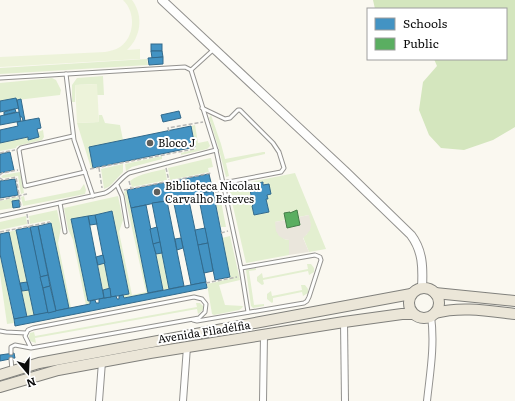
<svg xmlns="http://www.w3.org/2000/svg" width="515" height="401" viewBox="0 0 515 401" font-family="Literata,serif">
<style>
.green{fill:#e3efd0}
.forest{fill:#d4e6be}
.pitch{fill:#edf3da}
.plaza{fill:#eae6dc}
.schools{fill:#4393c3;stroke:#326a8c}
.public{fill:#5aae61;stroke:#437d48}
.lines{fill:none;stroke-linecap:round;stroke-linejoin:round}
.service-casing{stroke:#93928f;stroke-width:5}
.minor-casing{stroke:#93928f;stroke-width:8}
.tertiary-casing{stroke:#93928f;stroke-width:10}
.primary-casing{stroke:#80807c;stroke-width:12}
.path{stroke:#b7b7b5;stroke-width:1.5;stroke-dasharray:4 2;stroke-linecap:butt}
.service{stroke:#fefefd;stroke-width:3}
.minor{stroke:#fefefd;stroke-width:6}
.tertiary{stroke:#fefefd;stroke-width:8}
.primary{stroke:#ebe6d8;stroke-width:10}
.poi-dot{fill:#5f5f5c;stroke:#fff;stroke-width:1.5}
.labels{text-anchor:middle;stroke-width:4;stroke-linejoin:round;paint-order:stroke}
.poi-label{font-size:11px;fill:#0c0c0c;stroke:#fff;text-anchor:start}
.street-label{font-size:11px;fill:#0c0c0c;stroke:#fff}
</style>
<rect width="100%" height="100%" fill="#faf8f0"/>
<g class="green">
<path d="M147 59 148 65 0 74V68Z"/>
<path d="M103 76 104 95H97V84L75 85V102H72V85L77 78Z"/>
<path d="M52 78 56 80 61 90 60 95 17 100 16 98 0 101V83Z"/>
<path d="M99 115H102L105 123 120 125 123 140 93 168H91L77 123 99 122Z"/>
<path d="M211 115 221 144 225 159 263 152H265V154L226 163 229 176 226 177 218 146 209 118Z"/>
<path d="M195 125 198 143 208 141 210 146 207 149 181 155V153L196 149 191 126Z"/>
<path d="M43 130 44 137 42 140 17 146 16 148 0 151V143L28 137 29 139 38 137V132Z"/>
<path d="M162 156V159L132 167 126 171 125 164Z"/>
<path d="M210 158H211L213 167 208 168 209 172 170 180 168 168Z"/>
<path d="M123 164V172L110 186 104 189 101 169Z"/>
<path d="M165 169 167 180 132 187 130 181C140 173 154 172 165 169Z"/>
<path d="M20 172 24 193 21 194 18 176 3 178 1 177 3 175Z"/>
<path d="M295 173 326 249 309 252 303 237 307 234 309 215 299 217 297 210 290 213 289 212 284 213 286 220 275 222 284 239 289 240V255L246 263 232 202 250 198 254 215 269 212 266 199H268L263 182 249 185 250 195 231 199 229 187 231 186Z"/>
<path d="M84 184 86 190 85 194 23 206 21 197 24 196 25 201 80 190Z"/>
<path d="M127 190 148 293 124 298 123 295 129 293 112 211 71 220 88 301H90V304L86 305 73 240 68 229 64 208 118 196 123 220 119 232 132 295 146 292 124 192Z"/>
<path d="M214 193 221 201 226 227H221Z"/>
<path d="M18 197 19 200 13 208 0 210V201Z"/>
<path d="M57 210 61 228 58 243 71 308H69L50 220 30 224 29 216Z"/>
<path d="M26 216 27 224 0 230V222Z"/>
<path d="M16 230 27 282 20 283 9 232Z"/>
<path d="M230 236 240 280 219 285 225 305 243 306 242 308 239 310 214 315 212 314 207 284 230 279 222 238Z"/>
<path d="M162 253 169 289 163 290 156 254Z"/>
<path d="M0 254 14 323 7 324 0 274Z"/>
<path d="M105 263 110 288 103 290 98 265Z"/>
<path d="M307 264H311L314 268V272L309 275 308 271 263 280 264 284 262 285 257 281V277L262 273 263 278 308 269Z"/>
<path d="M256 268V270L249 271 254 305 264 304V306L253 308 251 306 246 270Z"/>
<path d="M301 285H305L308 289V293L303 296 302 292 273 298V302L272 303 267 299V294L271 291 272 296 302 290Z"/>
<path d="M29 290 34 315 27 317 22 291Z"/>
<path d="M196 303H200L203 306V310L198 314 197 309 35 338 36 343 30 341 29 337 30 333 34 332 35 336 197 307Z"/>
</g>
<path class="forest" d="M373 0H515V127L493 140 464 150 441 148 429 135 419 110 423 82 437 66 434 59H506V9H375Z"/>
<g class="pitch">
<path d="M123 0H132C144 16 141 37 127 50L140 49V59L0 67V57L105 52C110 51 115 50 120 47 135 37 136 12 123 0Z"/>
<path d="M97 84 99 122 77 123 75 85Z"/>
</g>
<path class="plaza" d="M309 215 311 225 310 230 307 234 303 238 309 252 289 255V240L284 239 279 236 276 231 275 222 286 220 287 228 300 225 299 217Z"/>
<g class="schools">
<rect x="151" y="44" width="11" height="7"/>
<path d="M151 51H162L163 57 152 58Z"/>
<path d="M163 57V64L149 65 148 58Z"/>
<path d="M16 98 19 108 0 112V101Z"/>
<path d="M21 99 25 121H23L22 117H20L17 100Z"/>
<path d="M15 109 16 112 4 115V112Z"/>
<path d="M179 111 181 118 163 122 161 115Z"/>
<path d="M19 112 21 121 0 125V116Z"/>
<path d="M39 118 41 128 37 129 39 137 28 140V137L0 143V130L18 126 17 122Z"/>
<path d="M191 126 195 147 93 168 89 147Z"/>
<path d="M10 152 14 170 0 173V154Z"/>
<path d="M209 174 213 191 131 208 127 190Z"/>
<path d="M15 179 18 195 0 198V181Z"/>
<path d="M263 182V185L269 184 271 194 267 195 268 199H266L269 212 254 215 252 206 253 205 249 185Z"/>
<path d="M213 191 230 277 215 280 198 194Z"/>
<path d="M188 196 206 282 191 285 173 199Z"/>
<path d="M19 200 20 207 13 208 12 201Z"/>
<path d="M167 201 184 286 169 289 152 203Z"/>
<path d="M146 205 163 290 148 293 131 208Z"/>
<path d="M112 211 129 294 111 297 95 215Z"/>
<path d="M95 215 97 224 90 225 88 216Z"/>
<path d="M88 216 104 298 88 301 71 219Z"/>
<path d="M51 223 69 308 56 311 38 226Z"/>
<path d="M38 226 48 275 40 277 30 227Z"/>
<path d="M30 227 48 313 34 315 16 230Z"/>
<path d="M157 227 160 242 153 244 150 229Z"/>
<path d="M205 228 208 243 198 245 195 230Z"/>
<path d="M9 232 27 317 14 319 0 254V234Z"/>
<path d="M181 238 183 248 177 250 175 239Z"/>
<path d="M160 242 162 253 156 254 153 244Z"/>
<path d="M208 243 213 271 204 273 198 245Z"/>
<path d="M103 255 105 263 98 265 96 257Z"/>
<path d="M48 275 50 286 43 288 40 277Z"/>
<path d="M27 282 29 290 22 291 20 283Z"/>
<path d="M206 282 207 288 15 326 14 319 90 304V301L95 300 96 303H99V299L116 296 117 299H119V296L123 295 124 298Z"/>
<path d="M50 286 56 311 48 313 43 288Z"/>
<path d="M110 288 111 297 104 298 103 290Z"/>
<path d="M14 353 15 358 0 361V355Z"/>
</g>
<path class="public" d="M297 210 300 225 287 228 284 213 290 212V213Z"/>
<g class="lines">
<g class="service-casing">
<g id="service">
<path d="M191 70 213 50"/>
<path d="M66 74 74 140 93 196"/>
<path d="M0 78 185 67 191 70 216 150 241 268 248 312"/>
<path d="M202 108 225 119 230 118 238 110H240L273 143 279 152 284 168 281 172 223 183"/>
<path d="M73 136 21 148 19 150 25 186 85 172"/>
<path d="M117 185 122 196 127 226"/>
<path d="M60 203 65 232"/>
<path d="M0 216 105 193C115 189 119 179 129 173L216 150"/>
<path d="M193 320 197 321 304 303 307 301 309 297 321 260 320 257 315 255 241 268"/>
<path d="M0 331 6 332 26 333"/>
<path d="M11 353V347L15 345 31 348 199 318 205 312 206 304 202 299 194 297 33 328 28 330 25 336 31 348"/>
<path d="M11 359 12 370"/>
</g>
</g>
<g class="minor-casing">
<g id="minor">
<path d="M344 322 345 401"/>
<path d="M99 401 102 362"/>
<path d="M183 401 187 347"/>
<path d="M263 401 264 335"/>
<path d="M427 401C430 373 435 345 431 316"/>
</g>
</g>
<g class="tertiary-casing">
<path id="tertiary" d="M162 0 346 172 411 235C423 251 423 268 422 288"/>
</g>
<g class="primary-casing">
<g id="primary">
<circle cx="424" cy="303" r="15"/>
<path d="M435 293 515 301"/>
<path d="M435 313C461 306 489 311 515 314"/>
<path d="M0 375 39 363 411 294"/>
<path d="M0 387 58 370 150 353 344 322 402 314H413"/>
</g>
</g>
<g class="path">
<path d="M169 131 168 128 203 122"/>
<path d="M0 153 15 150"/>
<path d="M99 168 102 188"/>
<path d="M166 168 169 181"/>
<path d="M90 169 194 149"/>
<path d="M0 175 2 173 18 170"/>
<path d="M0 178 3 180 16 177 21 207"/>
<path d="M129 181 131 188"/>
<path d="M124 190 211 173"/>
<path d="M215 192 221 191"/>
<path d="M0 200 27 194"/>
<path d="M232 200 251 197"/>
<path d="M27 214 29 228"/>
<path d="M0 232 50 222"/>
<path d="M221 233 228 231"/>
<path d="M206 283 237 277"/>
</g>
<use href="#service" class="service"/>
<use href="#minor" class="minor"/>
<use href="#tertiary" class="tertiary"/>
<use href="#primary" class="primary"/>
</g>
<g class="poi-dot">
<circle cx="150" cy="143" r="4"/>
<circle cx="157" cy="192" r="4"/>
</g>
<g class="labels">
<g class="poi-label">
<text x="158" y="147">Bloco J</text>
<text x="165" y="190">Biblioteca Nicolau<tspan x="165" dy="13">Carvalho Esteves</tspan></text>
</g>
<g class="street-label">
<text transform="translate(204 332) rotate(-9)" y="4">Avenida Filadélfia</text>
</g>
</g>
<rect x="367" y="8" width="140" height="52" fill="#ffffff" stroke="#9e9e9e"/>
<rect x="375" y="18" width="20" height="12" fill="#4393c3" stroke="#9e9e9e"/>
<text x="403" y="28" font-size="12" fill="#0c0c0c">Schools</text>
<rect x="375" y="38" width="20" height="12" fill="#5aae61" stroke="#9e9e9e"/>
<text x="403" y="48" font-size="12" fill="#0c0c0c">Public</text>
<g transform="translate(28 373) rotate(161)" stroke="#ffffff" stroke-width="3" paint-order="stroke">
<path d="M0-3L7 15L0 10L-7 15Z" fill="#0c0c0c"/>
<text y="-6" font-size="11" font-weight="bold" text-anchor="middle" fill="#0c0c0c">N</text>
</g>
</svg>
